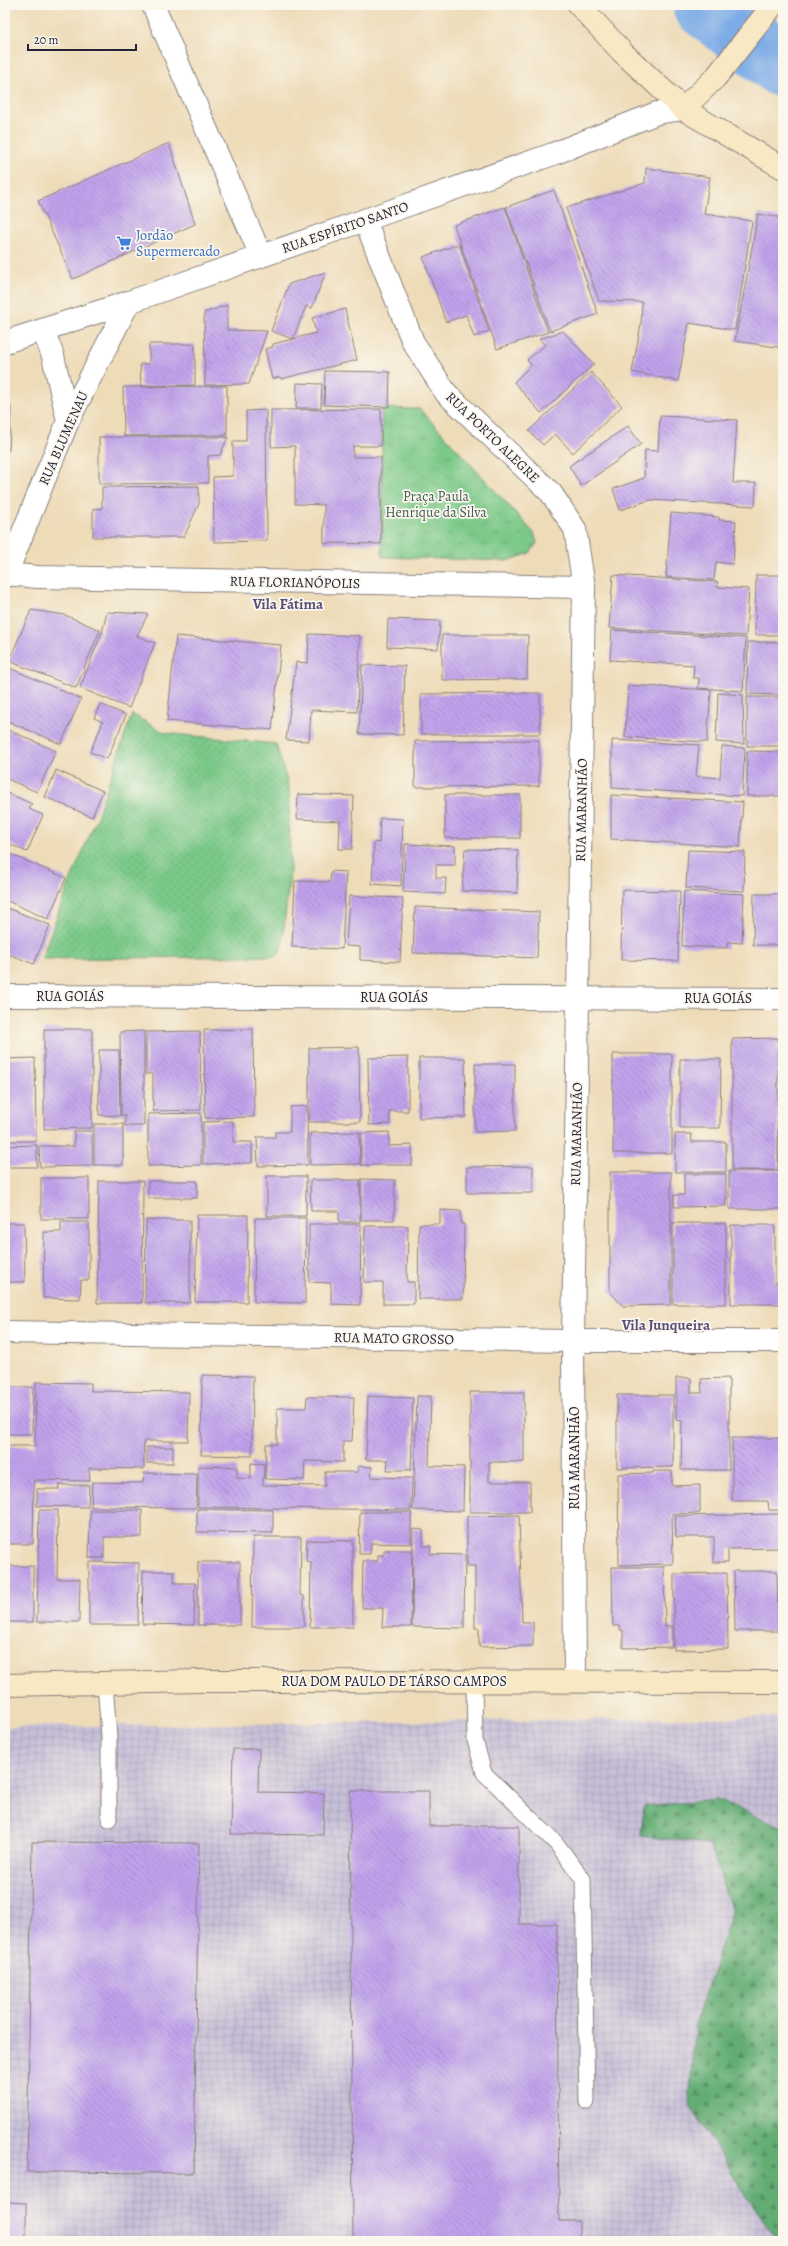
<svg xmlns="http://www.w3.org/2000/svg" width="788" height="2246" viewBox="0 0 788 2246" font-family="Alegreya,serif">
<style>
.industrial{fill:url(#industrial-grid)}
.grass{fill:url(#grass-dots);stroke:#4e7662}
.forest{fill:url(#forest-firs);stroke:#436858}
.park{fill:url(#park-tufts);stroke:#4e7662}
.water{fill:url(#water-waves);stroke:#4f6690}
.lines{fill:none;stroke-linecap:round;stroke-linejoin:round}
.river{stroke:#7cabe6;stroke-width:65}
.building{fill:url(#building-back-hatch)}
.lane-casing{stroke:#887f7a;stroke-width:17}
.street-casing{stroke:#887f7a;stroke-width:24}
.secondary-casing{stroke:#887f7a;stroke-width:24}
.lane{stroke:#fff;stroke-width:15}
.street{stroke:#fff;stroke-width:22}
.secondary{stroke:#f8e8c3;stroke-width:22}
.labels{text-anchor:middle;stroke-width:3.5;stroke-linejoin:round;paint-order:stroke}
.street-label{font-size:14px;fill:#22223b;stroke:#fbf7ec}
.shop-label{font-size:14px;fill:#366cbe;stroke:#fbf7ec;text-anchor:start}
.park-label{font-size:14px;fill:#415c56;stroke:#fbf7ec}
.neighbourhood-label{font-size:15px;font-weight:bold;fill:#594f79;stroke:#fbf7ec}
</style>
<defs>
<pattern id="industrial-grid" width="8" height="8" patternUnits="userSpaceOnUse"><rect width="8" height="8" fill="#c8c0d8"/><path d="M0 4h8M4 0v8" fill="none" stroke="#aca5ba"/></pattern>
<pattern id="grass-dots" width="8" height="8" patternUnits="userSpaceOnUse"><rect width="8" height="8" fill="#7bc989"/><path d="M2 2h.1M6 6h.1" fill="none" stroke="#6aac77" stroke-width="1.8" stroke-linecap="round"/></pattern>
<pattern id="forest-firs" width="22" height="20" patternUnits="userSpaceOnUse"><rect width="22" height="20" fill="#64ad75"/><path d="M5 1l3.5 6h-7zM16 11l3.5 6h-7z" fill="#528c61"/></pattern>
<pattern id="park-tufts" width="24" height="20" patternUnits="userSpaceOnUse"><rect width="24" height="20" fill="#7bc989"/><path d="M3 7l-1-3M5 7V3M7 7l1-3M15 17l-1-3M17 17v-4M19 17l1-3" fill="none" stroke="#6aac77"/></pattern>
<pattern id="water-waves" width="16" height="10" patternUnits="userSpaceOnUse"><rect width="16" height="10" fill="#7cabe6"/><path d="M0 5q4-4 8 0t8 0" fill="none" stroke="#658bbc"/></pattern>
<pattern id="building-back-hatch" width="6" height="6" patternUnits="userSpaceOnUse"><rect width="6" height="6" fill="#c0a3ec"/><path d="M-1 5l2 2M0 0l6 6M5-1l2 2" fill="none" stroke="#9c84c0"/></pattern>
</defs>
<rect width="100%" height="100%" fill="#fbf7ec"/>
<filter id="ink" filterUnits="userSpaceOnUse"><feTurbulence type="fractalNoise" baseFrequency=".025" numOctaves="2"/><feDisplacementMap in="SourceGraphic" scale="8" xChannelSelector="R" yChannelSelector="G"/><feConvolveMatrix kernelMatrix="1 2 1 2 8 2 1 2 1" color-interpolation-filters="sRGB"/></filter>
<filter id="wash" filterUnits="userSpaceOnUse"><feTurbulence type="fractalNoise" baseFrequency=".012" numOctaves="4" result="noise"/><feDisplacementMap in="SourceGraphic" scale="16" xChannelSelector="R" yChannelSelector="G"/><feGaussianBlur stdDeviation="0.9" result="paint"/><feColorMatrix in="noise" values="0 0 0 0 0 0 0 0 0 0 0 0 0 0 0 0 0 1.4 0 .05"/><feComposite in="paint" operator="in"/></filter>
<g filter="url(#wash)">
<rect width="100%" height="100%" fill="#eedcb9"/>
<path class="industrial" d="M783 1717V2241H5V1727Z"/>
<path class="grass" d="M132 714 165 733 276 744 289 788 290 872 282 945 277 956 41 959 70 881 96 820Z"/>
<path class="forest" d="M717 1800 783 1827V2241H778L755 2209 689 2104 695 2024 732 1912 710 1844 641 1836 644 1806Z"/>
<path class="park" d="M382 408 420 409 534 533 537 543 530 553 507 561 382 557Z"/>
<g class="water">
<path d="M671 5H727L710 35Z"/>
<path d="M776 22 783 27V91L746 67Z"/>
</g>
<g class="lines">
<path class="river" d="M705 5 783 65"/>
</g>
<g id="blocks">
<g class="building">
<path d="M169 143 195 224 73 279 38 201Z"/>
<path d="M646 168 710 177 704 214 752 221 735 330 689 323 678 381 632 372 641 324 642 302 599 301 566 208 645 183Z"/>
<path d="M554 190 598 314 550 331 506 207Z"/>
<path d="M505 207 548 332 497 349 454 225Z"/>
<path d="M758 214 783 218V348L735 341Z"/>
<path d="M459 244 489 331 474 337 466 315 446 322 423 257Z"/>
<path d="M323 273 325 274 312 308 306 306 293 339 271 331 289 284Z"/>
<path d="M227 305V330L267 331 249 384 205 385 204 313Z"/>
<path d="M345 309 357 360 281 379 280 377 272 379 265 349 273 347V344L316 333 312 318Z"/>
<path d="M563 331 594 364 541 413 514 382 531 365 527 360 545 345 539 339Z"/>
<path d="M149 344H195V385L141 386 140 364H149Z"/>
<path d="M325 371 390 372 389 407 324 405Z"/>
<path d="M591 372 622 406 573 453 555 434 543 445 529 431Z"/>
<path d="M297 383 322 384 321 408H296Z"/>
<path d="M227 386V435L124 436 123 387Z"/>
<path d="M5 407H11L9 450H5Z"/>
<path d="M381 409V446H353V457H381V544L324 543V505L295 504V446L271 447V410Z"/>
<path d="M266 410 267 541 214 542 213 477 233 476V441H246V411Z"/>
<path d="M660 416 737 420 733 483H756L755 506 650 500 620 510 613 489 644 478 645 450 658 451Z"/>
<path d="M628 426 641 444 581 486 569 466Z"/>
<path d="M99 437H228L220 455 208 456V483L99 484Z"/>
<path d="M199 486V504L184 537H93V509L102 508V487Z"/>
<path d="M671 513 719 517V520L736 521 733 564 716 562 714 580 666 577Z"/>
<path d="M613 575 718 582 717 587 749 589 746 636 609 628Z"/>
<path d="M756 575H783V635H755Z"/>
<path d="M31 610 65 615 100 630 76 688 9 661Z"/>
<path d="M107 612 148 614 137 636 155 643 129 708 80 688 103 629Z"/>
<path d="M388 619 440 621 438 649 387 647Z"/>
<path d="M612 630 746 638 743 691 698 688 699 678H693L694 665 610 660Z"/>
<path d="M309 634 360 636 357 712 311 710 309 741 286 740 296 662 308 663Z"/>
<path d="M442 635H528L527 679 442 680Z"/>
<path d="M176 636 281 645 272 730 167 721Z"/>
<path d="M748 642H783V695L747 694Z"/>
<path d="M362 665 405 666 403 735 359 734Z"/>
<path d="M7 667 81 699 61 744 5 720V672Z"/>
<path d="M628 685 711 690 707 742 625 737Z"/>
<path d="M540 693V734H421V694Z"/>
<path d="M718 693 743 695 744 744 716 742Z"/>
<rect x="747" y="697" width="36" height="49"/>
<path d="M100 704 126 715 107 759 90 752 103 722 94 718Z"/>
<path d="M6 729 56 751 37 792 5 778Z"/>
<path d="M539 740V786L415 787V741Z"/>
<path d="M612 740 699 745 696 776 720 778 722 746 745 748 742 796 612 788Z"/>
<path d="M747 751 783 752V796H747Z"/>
<path d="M56 770 103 791 92 817 45 797Z"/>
<path d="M5 792 32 804 29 809 43 815 27 852 5 842Z"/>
<path d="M298 794 354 796 352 849H339L340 821 297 819Z"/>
<rect x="445" y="795" width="75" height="43"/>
<path d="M611 795 743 802 740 847 611 839Z"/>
<path d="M380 818 403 819 401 886 372 884 374 842 379 843Z"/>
<path d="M405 844 455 846V865H436V878H446L445 894 403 892Z"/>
<path d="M465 849 518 850 517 893 462 891Z"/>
<path d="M688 850 745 852 744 891 686 888Z"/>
<path d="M5 852 66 878 48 919 5 900Z"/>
<path d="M331 871 346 872 342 949 292 947 295 881 330 882Z"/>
<path d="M622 890 680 891 678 961 621 960Z"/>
<path d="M684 891 744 894 742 943 727 942V948L682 946Z"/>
<path d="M754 894H783V945H753Z"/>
<path d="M349 896 403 898 400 962 360 960V947L346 946Z"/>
<path d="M5 907 50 925 34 964 5 953Z"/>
<path d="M415 907 539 912 537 958 413 953Z"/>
<path d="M44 1029H92V1128L44 1129Z"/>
<path d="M253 1029 254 1117 205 1118 204 1030Z"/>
<path d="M144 1031V1126H125V1115H121L120 1032Z"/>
<path d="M200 1031 201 1110 153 1111V1074H146V1032Z"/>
<path d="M778 1038V1170H732V1039Z"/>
<path d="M359 1047 360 1122H309V1048Z"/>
<path d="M99 1050H119L120 1116 99 1115Z"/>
<rect x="613" y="1054" width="59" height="99"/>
<path d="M408 1057V1111H389L390 1124 369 1125 368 1058Z"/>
<rect x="781" y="1057" width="2" height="51"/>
<path d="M35 1058 36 1141H5V1059Z"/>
<path d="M419 1058H465L466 1117 419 1118Z"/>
<path d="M680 1059H721L720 1128H680Z"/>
<path d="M475 1064H515V1131L475 1132Z"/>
<path d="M307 1106 308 1165 258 1166 257 1137H275V1132H290V1107Z"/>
<path d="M201 1113V1165L148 1166V1114Z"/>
<path d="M233 1121V1142H252V1163L203 1164V1122Z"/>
<rect x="94" y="1124" width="29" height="41"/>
<rect x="780" y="1127" width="3" height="43"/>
<path d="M74 1131H92V1166L40 1167 39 1146H74Z"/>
<path d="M359 1132 360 1164 310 1165V1133Z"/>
<path d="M389 1132V1146L412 1145V1165H361V1133Z"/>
<path d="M675 1134H691L692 1142H726V1172H675Z"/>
<path d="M37 1145V1167H5V1146Z"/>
<path d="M533 1166V1193H467V1167Z"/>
<path d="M729 1171H782L781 1209H729Z"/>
<path d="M610 1172H671V1305L623 1306 610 1292Z"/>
<path d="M684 1174H726V1206L674 1207V1195H684Z"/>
<rect x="267" y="1176" width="39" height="40"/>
<rect x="41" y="1178" width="48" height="41"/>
<path d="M361 1179 395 1180 394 1220H361Z"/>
<path d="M310 1180H360V1222H339V1211H311Z"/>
<path d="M99 1181H143L142 1303H97Z"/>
<rect x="148" y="1181" width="49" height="17"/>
<path d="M440 1210 461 1211V1224H464L463 1299H418L419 1224H440Z"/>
<path d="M197 1215H248L247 1302H195Z"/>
<path d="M255 1218H306L305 1303 254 1302Z"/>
<path d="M146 1220H190V1303H145Z"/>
<path d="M61 1222H89V1280H81L80 1299 43 1298 44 1232H61Z"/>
<path d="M5 1223H24L25 1282H5Z"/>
<rect x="673" y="1223" width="53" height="81"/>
<path d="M309 1224H361L360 1305 331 1304V1283L309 1282Z"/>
<path d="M731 1225H775V1283H780L781 1304H731Z"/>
<path d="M365 1226H408L407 1282H414V1304H383V1282H364Z"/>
<path d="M202 1375 253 1376 252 1456 201 1455Z"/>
<path d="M676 1378H691V1393H702L701 1379 729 1378V1470H681L682 1421 676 1420Z"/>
<path d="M36 1382 91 1383V1391L189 1392 188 1441H144V1469L89 1468 90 1481 34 1480 33 1544H5V1446H35Z"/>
<path d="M5 1387H33L32 1434H5Z"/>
<path d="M470 1392H524V1462H489V1482H530V1512H470Z"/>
<path d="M617 1395H673V1467L617 1468Z"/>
<path d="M368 1396 413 1398 411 1470H387L388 1460H366Z"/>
<path d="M417 1396H431L429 1466 464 1467 463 1511 413 1510Z"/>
<path d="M307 1397H354L352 1441H343V1462L305 1461 304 1480 265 1479 266 1444H277V1408H306Z"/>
<path d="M732 1438H781V1510H769L768 1501H732Z"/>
<rect x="147" y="1447" width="26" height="16"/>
<path d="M251 1463 264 1464 263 1485 325 1486V1472H358V1466L372 1467 371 1477 412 1478 411 1510 198 1507V1466L237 1467V1478L251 1479Z"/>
<path d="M653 1471H672V1486L700 1485V1513L672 1514 673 1564 619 1565 618 1474 653 1473Z"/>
<path d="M144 1473 197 1474 196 1508 91 1507 92 1482 143 1483Z"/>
<path d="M59 1485H89L88 1507 37 1506V1489H59Z"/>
<path d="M197 1509 273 1510V1533L197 1532Z"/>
<path d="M39 1510H58L57 1579H80L79 1622H37Z"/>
<path d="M90 1510H142V1537H104V1558H89Z"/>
<path d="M360 1512H411V1544L371 1543 370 1554H359Z"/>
<path d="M781 1514V1548L728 1549V1562H714V1537H676L675 1516Z"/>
<path d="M519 1515 522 1622H533V1646L479 1647V1628H475V1566H467V1516Z"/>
<path d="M413 1529 423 1530V1546H431L430 1554 465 1555 464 1628 412 1627Z"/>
<path d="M253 1537H301L300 1595 304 1596V1627H252Z"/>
<path d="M307 1540 353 1541V1627H310L311 1562 306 1561Z"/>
<path d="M384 1550H412L411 1627H382L383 1608H362L363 1561H378V1555H384Z"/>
<path d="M89 1562 139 1563 138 1625H89Z"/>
<rect x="198" y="1562" width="42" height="63"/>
<rect x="5" y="1566" width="28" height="56"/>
<path d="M612 1567H664L665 1626H672V1647L623 1648V1630H620V1626H613Z"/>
<path d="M143 1571H174V1583H195L194 1625 142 1624Z"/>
<path d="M734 1571H777L778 1631H735Z"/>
<path d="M727 1573 728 1649 674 1650V1574Z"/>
<path d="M233 1749H259L258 1792 324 1793 323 1835 231 1834Z"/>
<path d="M350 1791H429V1826H519V1924H557L559 2221H579V2241H353Z"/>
<path d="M32 1842 199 1843 194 2173 27 2172Z"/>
<path d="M5 2202 26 2203V2241H5Z"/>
</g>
</g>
</g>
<g filter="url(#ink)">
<use href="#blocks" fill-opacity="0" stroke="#887f7a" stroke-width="1"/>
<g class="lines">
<g class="lane-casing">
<g id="lane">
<path d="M105 1682 109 1737V1819"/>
<path d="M474 1682 475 1740 484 1773 556 1843 583 1879 587 2102"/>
</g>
</g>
<g class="street-casing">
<g id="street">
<path d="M153 5 261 256"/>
<path d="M365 220 413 342 446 393 551 493 575 529 584 587 573 1341 575 1681"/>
<path d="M43 330 53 356 68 421"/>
<path d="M5 342 129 302 365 220 553 154 657 113 683 109"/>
<path d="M6 574 38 577 584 587"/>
<path d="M5 577 68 421 129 302"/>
<path d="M5 996 783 999"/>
<path d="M5 1332 573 1341H783"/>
</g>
</g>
<g class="secondary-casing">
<g id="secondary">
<path d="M579 5 622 52 683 109 783 168"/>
<path d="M683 109 716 77 773 5"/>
<path d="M5 1685 200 1681 783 1682"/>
</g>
</g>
<use href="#lane" class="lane"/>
<use href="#street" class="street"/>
<use href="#secondary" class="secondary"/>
</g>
</g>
<defs>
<g id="supermarket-bare" transform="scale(1.2)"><path d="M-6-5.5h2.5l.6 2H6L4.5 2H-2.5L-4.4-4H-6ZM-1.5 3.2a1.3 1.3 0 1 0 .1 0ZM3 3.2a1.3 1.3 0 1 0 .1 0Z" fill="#3f7fe0" stroke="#fbf7ec" stroke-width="2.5" paint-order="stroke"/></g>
</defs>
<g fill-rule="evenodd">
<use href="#supermarket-bare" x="124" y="243"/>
</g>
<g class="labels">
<g class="street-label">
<text transform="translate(345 227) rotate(-19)" y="5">RUA ESPÍRITO SANTO</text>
<text transform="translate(493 437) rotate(44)" y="5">RUA PORTO ALEGRE</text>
<text transform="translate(63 438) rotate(-66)" y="5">RUA BLUMENAU</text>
<text transform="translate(295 582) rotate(1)" y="5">RUA FLORIANÓPOLIS</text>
<text transform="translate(581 810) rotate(-89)" y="5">RUA MARANHÃO</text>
<text x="70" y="1001">RUA GOIÁS</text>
<text x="394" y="1002">RUA GOIÁS</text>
<text x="718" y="1003">RUA GOIÁS</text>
<text transform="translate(576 1134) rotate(-89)" y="5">RUA MARANHÃO</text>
<text transform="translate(394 1338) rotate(1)" y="5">RUA MATO GROSSO</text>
<text transform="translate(574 1458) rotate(-90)" y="5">RUA MARANHÃO</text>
<text x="394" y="1686">RUA DOM PAULO DE TÁRSO CAMPOS</text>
</g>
<g class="shop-label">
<text x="136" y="240">Jordão<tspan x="136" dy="16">Supermercado</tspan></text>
</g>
<g class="park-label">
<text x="436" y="501">Praça Paula<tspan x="436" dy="16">Henrique da Silva</tspan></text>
</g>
<g class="neighbourhood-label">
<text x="288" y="609">Vila Fátima</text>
<text x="666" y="1330">Vila Junqueira</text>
</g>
</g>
<rect width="788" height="2246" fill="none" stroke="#fbf7ec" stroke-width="20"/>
<path d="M28 44v6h108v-6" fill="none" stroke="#22223b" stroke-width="2"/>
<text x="34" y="44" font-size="12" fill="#22223b" stroke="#fbf7ec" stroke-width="3" paint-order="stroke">20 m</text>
</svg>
